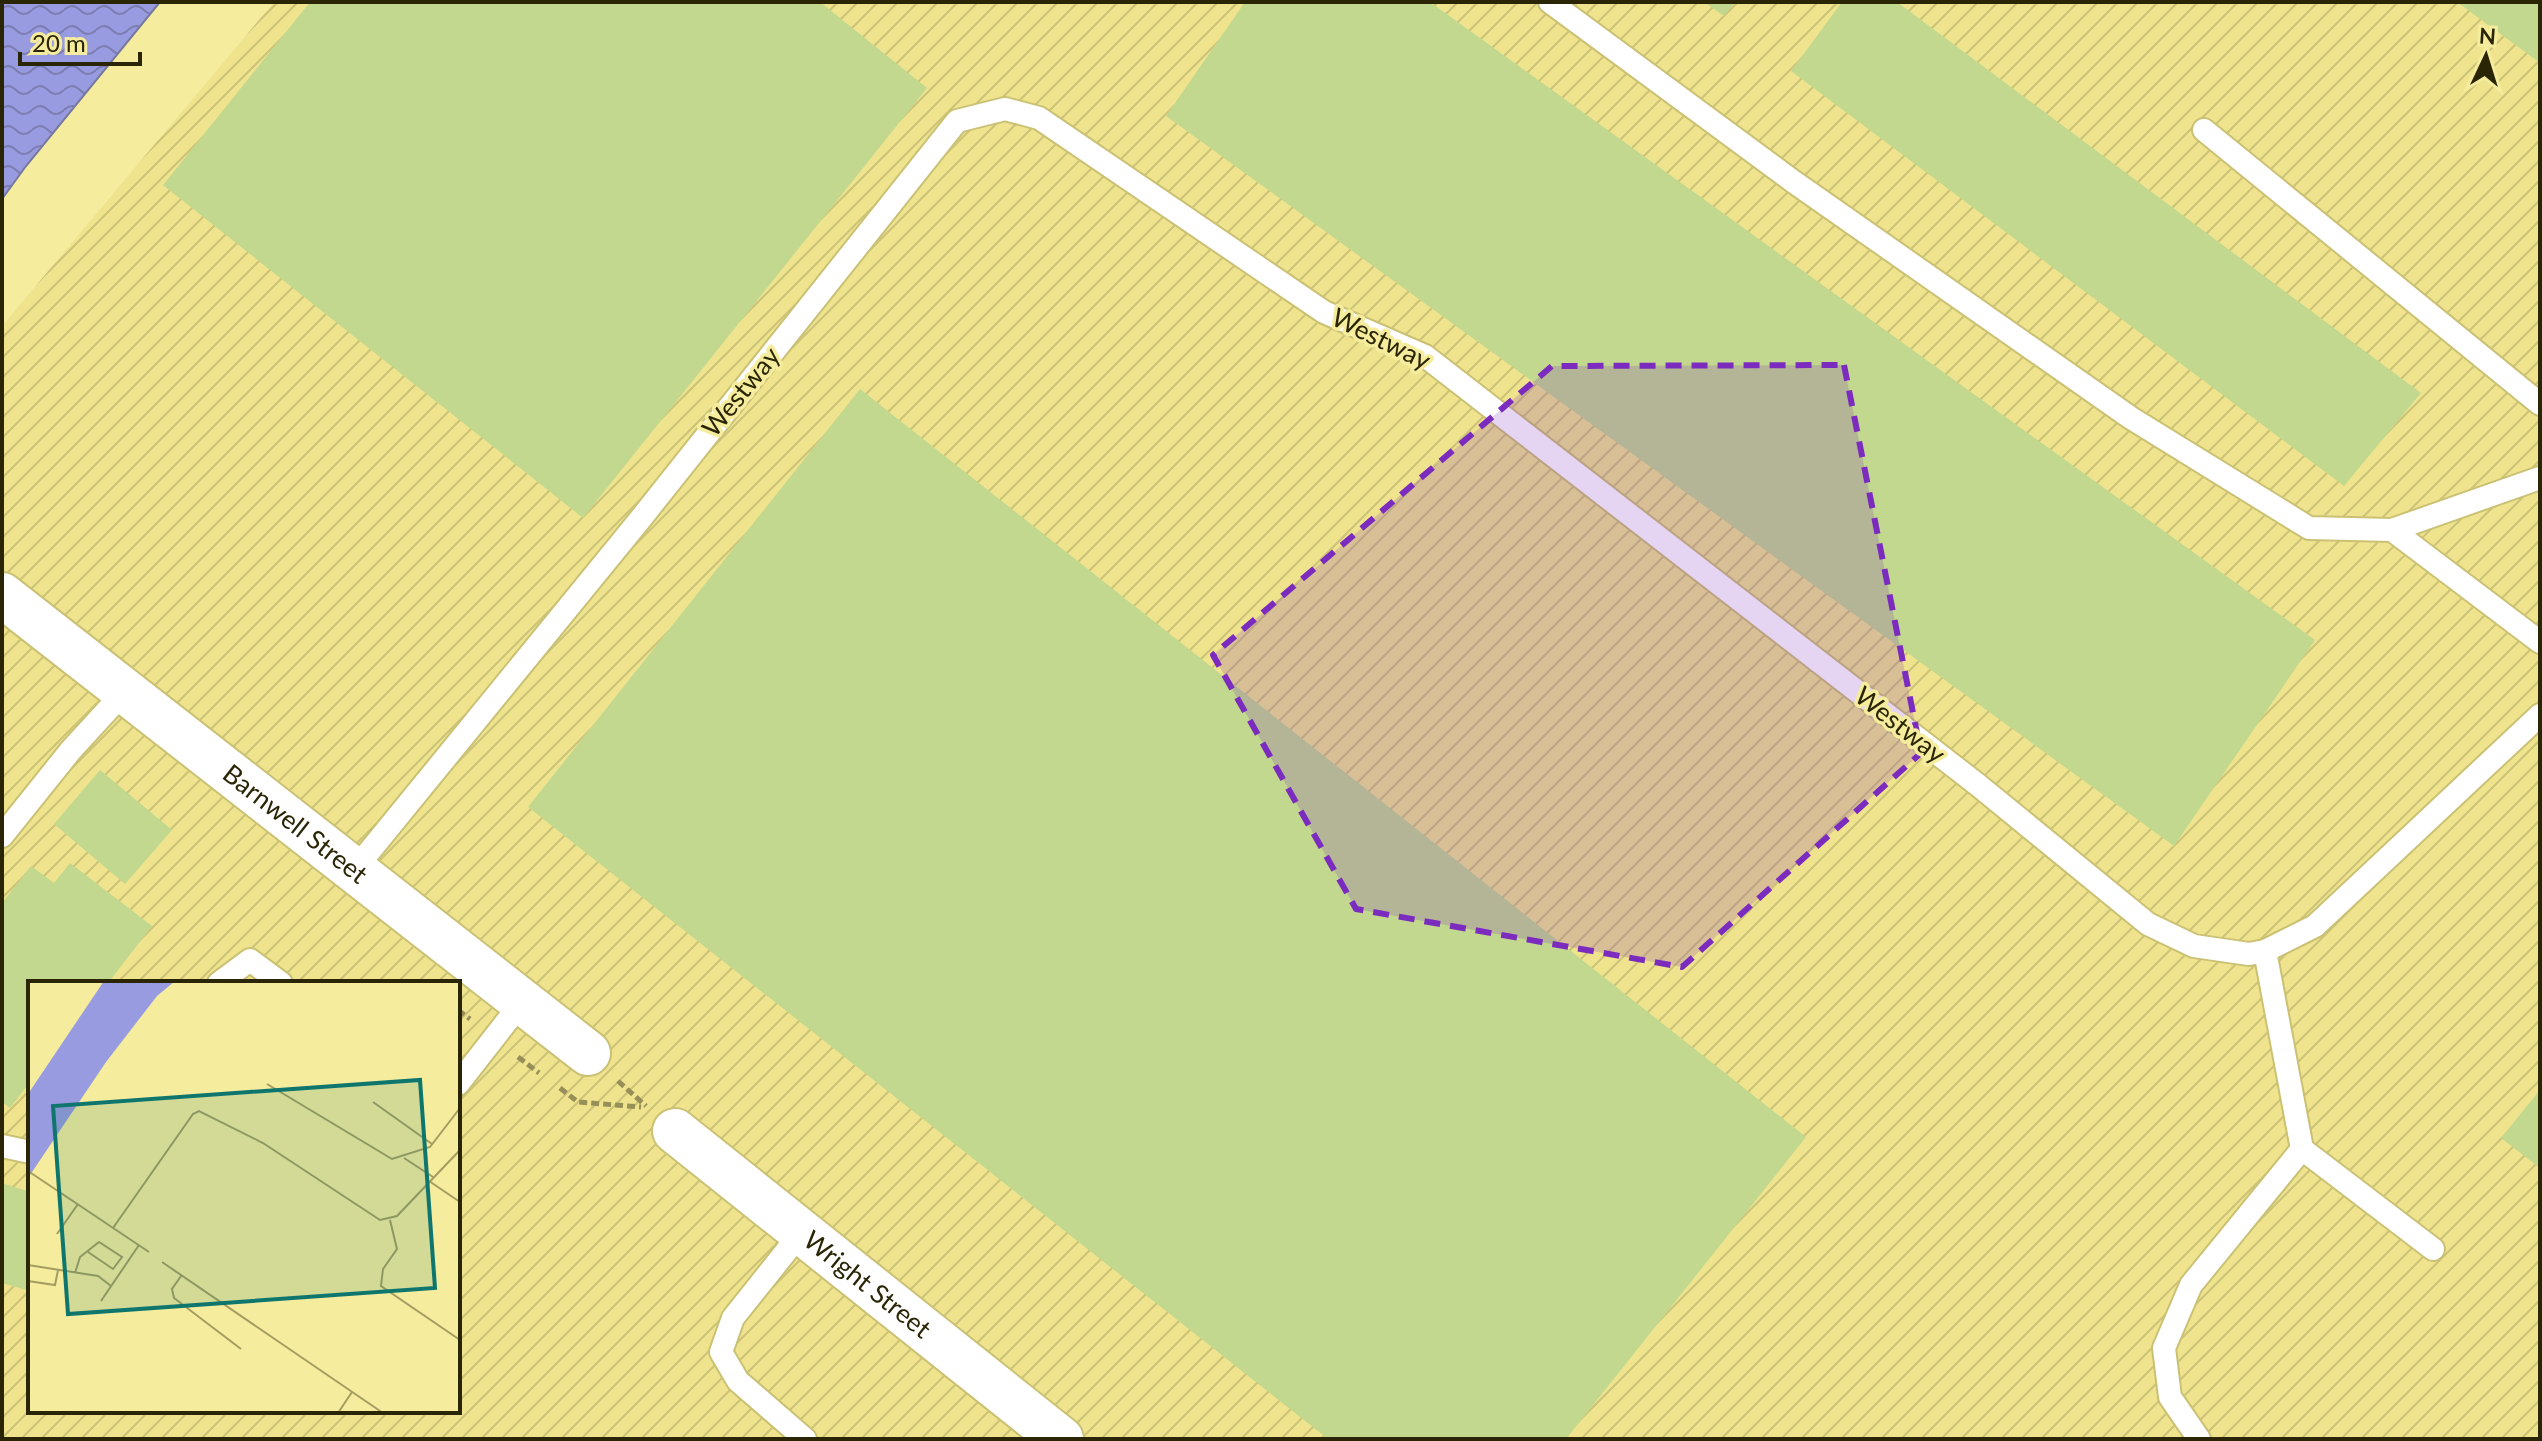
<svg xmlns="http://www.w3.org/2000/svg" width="2542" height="1441" viewBox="0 0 2542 1441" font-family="Lato,sans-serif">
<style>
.industrial{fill:url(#industrial-furrows);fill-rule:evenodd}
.water{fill:url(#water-waves);stroke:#77789e;stroke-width:2}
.building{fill:#c2d88e}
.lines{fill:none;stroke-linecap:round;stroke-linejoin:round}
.service-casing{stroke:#cbc174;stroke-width:26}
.minor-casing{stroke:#cbc174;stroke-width:48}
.path{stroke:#978f57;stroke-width:5;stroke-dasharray:8 4;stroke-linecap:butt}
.service{stroke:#fff;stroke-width:22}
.minor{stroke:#fff;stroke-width:44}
.marked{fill:#7b2cbf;fill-opacity:0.2;stroke:#7b2cbf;stroke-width:6;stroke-dasharray:16 10;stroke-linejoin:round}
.labels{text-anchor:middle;stroke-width:7;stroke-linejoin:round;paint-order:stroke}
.street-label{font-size:26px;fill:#2a2605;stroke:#f6ec9e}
.inset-road{fill:none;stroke:#a49d61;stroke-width:2}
.view{fill:#0f766e;fill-opacity:0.15;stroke:#0f766e;stroke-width:4}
.inset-edge{fill:none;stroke:#2a2605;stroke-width:4}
</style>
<defs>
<pattern id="industrial-furrows" width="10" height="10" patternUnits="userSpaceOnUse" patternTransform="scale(2)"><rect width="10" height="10" fill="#efe48d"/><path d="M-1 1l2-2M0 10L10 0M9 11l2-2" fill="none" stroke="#cdc378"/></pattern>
<pattern id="water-waves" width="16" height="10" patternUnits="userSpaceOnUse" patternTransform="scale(2)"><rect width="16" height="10" fill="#989bdf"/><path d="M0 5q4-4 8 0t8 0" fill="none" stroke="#7c7eb3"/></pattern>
</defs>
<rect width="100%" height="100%" fill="#f6ec9e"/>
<path class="industrial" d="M274 2H2540V1439H2V326ZM30 983H458V1411H30Z"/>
<path class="water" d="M2 2H160L26 166 2 199Z"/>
<g class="building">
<path d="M310 2H820L927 88 583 518 163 185Z"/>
<path d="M1245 2H1430L2315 640 2174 846 1166 116Z"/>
<path d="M1704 2H1735L1724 16Z"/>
<path d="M1842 2H1897L2421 393 2344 486 1791 71Z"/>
<path d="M2457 2H2540V63Z"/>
<path d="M860 389 1806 1137 1566 1439H1328L528 807Z"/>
<path d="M100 770 172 830 125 884 54 824Z"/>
<path d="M70 863 152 926 108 983H30V1082L10 1108 2 1102V903L31 866 54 883Z"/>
<path d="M2540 1090V1168L2501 1138Z"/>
<path d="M2 1183 30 1192V1291L2 1283Z"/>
</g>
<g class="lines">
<g class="service-casing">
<g id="service">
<path d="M1550 2 1794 182 2131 418 2309 528 2392 530 2540 478"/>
<path d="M2204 130 2540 404"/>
<path d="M2392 530 2540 642"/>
<path d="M2 836 71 750 126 690"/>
<path d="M355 869 638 522 957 121 1005 109 1039 118 1324 312 1425 356 1978 785 2148 924 2194 946 2249 954 2265 951 2315 926 2540 715"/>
<path d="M219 983 250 960 281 983"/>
<path d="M458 1084 522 1002"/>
<path d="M2 1146 30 1152"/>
<path d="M2302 1149 2433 1249"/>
<path d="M800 1234 733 1318 721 1352 738 1381 805 1439"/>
<path d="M2199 1439 2170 1397 2164 1348 2191 1285 2302 1149 2265 951"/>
</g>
</g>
<g class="minor-casing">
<g id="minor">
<path id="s1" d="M2 595 588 1053"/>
<path id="s2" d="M675 1131 1061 1439"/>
</g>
</g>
<g class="path">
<path d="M458 1010 470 1019"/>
<path d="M518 1057 539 1073"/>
<path d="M618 1081 646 1106"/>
<path d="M560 1088 578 1102 641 1107"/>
</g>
<use href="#service" class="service"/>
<use href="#minor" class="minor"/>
</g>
<path class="marked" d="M1844 365 1921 753 1682 967 1356 909 1213 655 1552 366Z"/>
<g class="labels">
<g class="street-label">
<text transform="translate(1381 339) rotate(26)" y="9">Westway</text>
<text transform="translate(741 392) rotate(-51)" y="9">Westway</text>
<text transform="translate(1900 725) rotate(38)" y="9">Westway</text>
<text dy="9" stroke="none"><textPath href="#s1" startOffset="372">Barnwell Street</textPath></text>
<text dy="9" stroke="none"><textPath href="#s2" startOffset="246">Wright Street</textPath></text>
</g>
</g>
<g transform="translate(28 981)">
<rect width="432" height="432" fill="#f6ec9e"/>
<path d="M76 0H147L129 15 78 81 0 197V113Z" fill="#989bdf"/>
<path class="inset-road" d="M239 103 364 178 402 166 432 127M345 121 404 163M376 177 405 196M0 190 121 271M401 200 432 221M362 239 369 268 355 288 353 305 432 359M85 247 165 133 171 130 235 162 352 239 369 235 432 169M29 253 50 223M134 281 355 432M0 284 70 295 83 305M47 292 52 276 71 261 94 276 85 288 60 271M153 295 144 308 146 317 213 368M0 300 27 304 30 289M73 320 111 264M310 432 324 411"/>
<path class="view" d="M392 99 407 307 40 333 25 125Z"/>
<rect width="432" height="432" class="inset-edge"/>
</g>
<rect width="2542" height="1441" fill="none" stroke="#2a2605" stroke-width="8"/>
<g transform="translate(2486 56) rotate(4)" stroke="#f6ec9e" stroke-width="6" paint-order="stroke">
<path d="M0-6L14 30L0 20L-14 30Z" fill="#2a2605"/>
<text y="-12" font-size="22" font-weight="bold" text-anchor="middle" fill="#2a2605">N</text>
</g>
<path d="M20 52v12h120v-12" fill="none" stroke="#2a2605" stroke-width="4"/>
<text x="32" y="52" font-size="24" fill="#2a2605" stroke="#f6ec9e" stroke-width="6" paint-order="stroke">20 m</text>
</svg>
